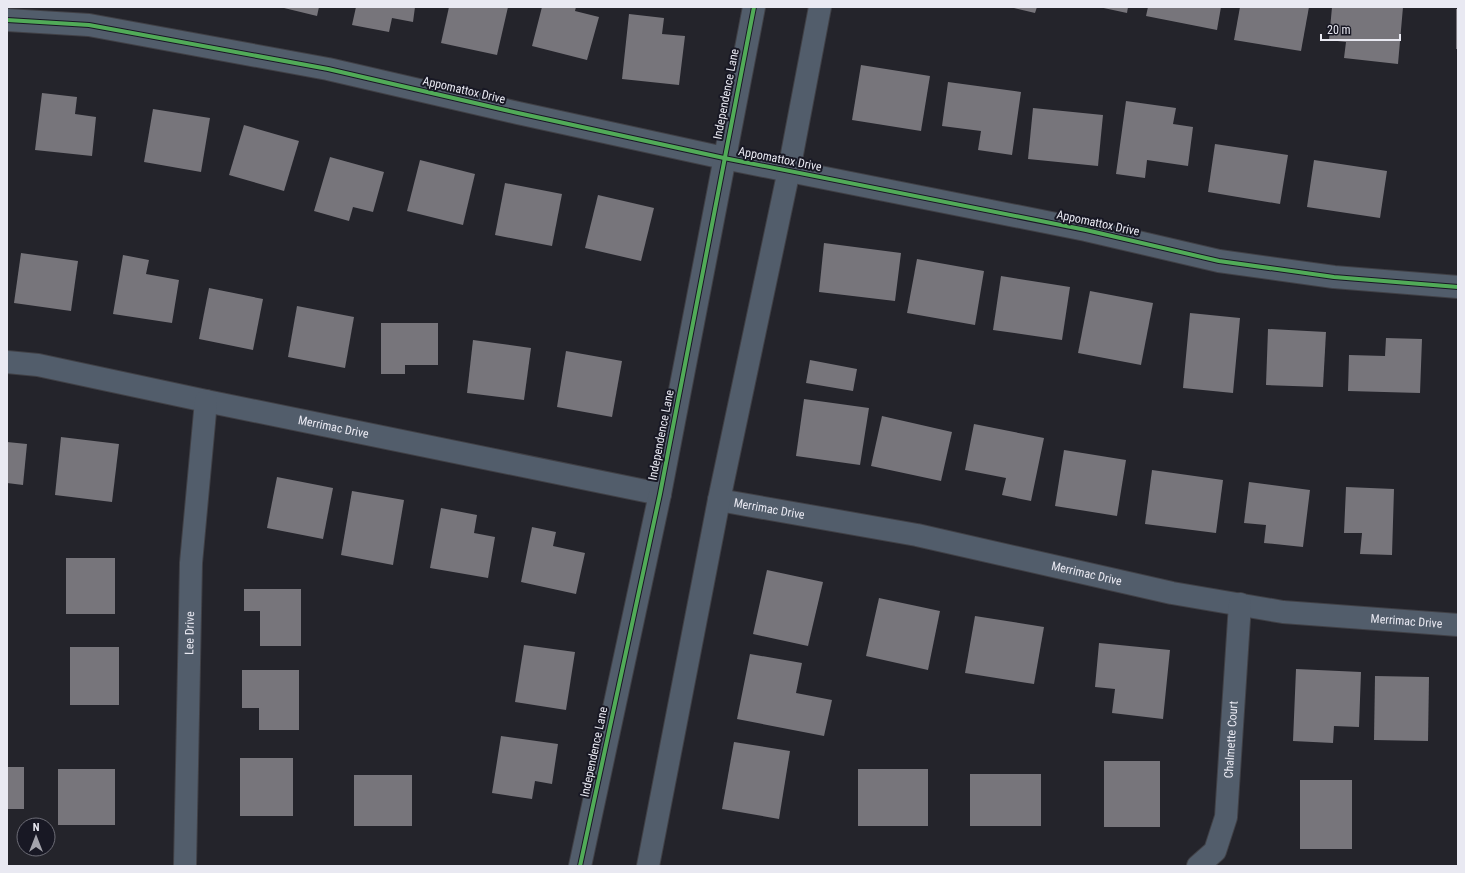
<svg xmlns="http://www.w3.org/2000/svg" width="1465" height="873" viewBox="0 0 1465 873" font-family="'Roboto Condensed',sans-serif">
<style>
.building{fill:#77757b}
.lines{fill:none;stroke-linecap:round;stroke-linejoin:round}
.minor-casing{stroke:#404046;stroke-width:24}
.minor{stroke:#525d6b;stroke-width:22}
.cycleway-casing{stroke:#181824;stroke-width:6}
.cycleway{stroke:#51ab58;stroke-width:4}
.labels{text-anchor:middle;stroke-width:4;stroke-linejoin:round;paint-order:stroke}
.street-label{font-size:12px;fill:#e9e9f2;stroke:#181824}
</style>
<rect width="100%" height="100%" fill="#24242b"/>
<g class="building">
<path d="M280 7H319L317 16Z"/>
<path d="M356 7H415L413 22 392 18 389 32 352 25Z"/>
<path d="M449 7H508L497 55 441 43Z"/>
<path d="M542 7H576L575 11 599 17 587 60 532 46Z"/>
<path d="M1010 7H1037L1035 13Z"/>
<path d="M1099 7H1128L1127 13Z"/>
<path d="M1148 7H1221L1217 30 1146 16Z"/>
<path d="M1240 7H1309L1301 51 1234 40Z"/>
<path d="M1332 7H1403L1398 64 1344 58 1346 42 1329 40Z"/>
<rect x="1456" y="9" width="2" height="40"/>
<path d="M629 14 664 18 662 34 685 36 679 85 622 79Z"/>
<path d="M861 65 930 76 921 131 852 120Z"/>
<path d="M948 82 1021 92 1012 155 978 150 981 131 942 126Z"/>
<path d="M42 93 77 97 75 114 96 117 92 156 35 150Z"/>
<path d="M1126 101 1176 108 1173 124 1193 127 1188 166 1147 160 1145 178 1116 174Z"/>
<path d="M1033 108 1103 115 1098 166 1028 159Z"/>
<path d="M153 109 210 118 201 172 144 162Z"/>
<path d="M244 125 299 141 284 191 229 175Z"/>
<path d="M1215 144 1288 155 1280 204 1208 192Z"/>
<path d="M330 157 384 172 373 212 353 207 349 221 314 211Z"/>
<path d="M420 160 475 174 463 225 407 211Z"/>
<path d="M1314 160 1387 171 1380 218 1307 207Z"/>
<path d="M505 183 562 194 552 246 495 235Z"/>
<path d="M598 195 654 208 641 261 585 248Z"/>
<path d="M824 243 901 253 895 301 819 292Z"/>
<path d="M21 253 78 261 71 311 14 303Z"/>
<path d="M123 255 149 260 146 274 179 280 172 323 113 314Z"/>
<path d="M917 259 984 271 975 325 907 313Z"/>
<path d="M1001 276 1070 287 1062 340 993 330Z"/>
<path d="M209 288 263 299 253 350 199 339Z"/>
<path d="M1090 291 1153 303 1141 365 1078 353Z"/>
<path d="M297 306 354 317 345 368 288 357Z"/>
<path d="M1190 313 1240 318 1233 393 1183 388Z"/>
<path d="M381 323H438V365H405V374H381Z"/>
<path d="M1268 329 1326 332 1323 387 1266 385Z"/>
<path d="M1386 338 1422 339 1420 393 1348 391 1349 355 1385 356Z"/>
<path d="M473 340 531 348 524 400 467 393Z"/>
<path d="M566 351 622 361 612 417 557 407Z"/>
<path d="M810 360 857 369 853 391 806 383Z"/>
<path d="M804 399 869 408 860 465 796 456Z"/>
<path d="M882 416 952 432 941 481 871 466Z"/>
<path d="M974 424 1044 438 1031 501 1002 495 1006 478 965 470Z"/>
<path d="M61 437 119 444 112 502 55 495Z"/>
<path d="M7 442 27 444 23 485 7 483Z"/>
<path d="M1064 450 1126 460 1117 516 1055 506Z"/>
<path d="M1152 470 1223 480 1216 533 1145 524Z"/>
<path d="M277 477 333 488 323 539 267 528Z"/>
<path d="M1249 482 1310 490 1303 547 1264 543 1266 525 1244 523Z"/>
<path d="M1346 487 1394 489 1392 555 1360 554 1362 533H1344Z"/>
<path d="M352 491 404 500 393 565 341 555Z"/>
<path d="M441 508 477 515 474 533 495 537 488 578 430 568Z"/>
<path d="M532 527 556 532 553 546 585 553 576 594 521 582Z"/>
<rect x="66" y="558" width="49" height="56"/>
<path d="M767 570 823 582 808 646 753 634Z"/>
<path d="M244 589H301V646H260V611H244Z"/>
<path d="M879 598 940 611 928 670 866 656Z"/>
<path d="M975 616 1044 627 1034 684 965 673Z"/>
<path d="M1099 643 1170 650 1163 719 1112 713 1115 689 1095 687Z"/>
<path d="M524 645 575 652 566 710 515 702Z"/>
<rect x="70" y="647" width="49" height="58"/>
<path d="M750 654 802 663 796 693 832 700 824 736 737 719Z"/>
<path d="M1296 669 1361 672 1359 727 1334 726 1333 743 1293 741Z"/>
<path d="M242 670H299V730H259V708H242Z"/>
<path d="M1375 676 1429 677 1428 741 1374 740Z"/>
<path d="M501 736 558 744 552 784 535 781 532 799 492 793Z"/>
<path d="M734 742 790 751 779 819 722 809Z"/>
<rect x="240" y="758" width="53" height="58"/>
<rect x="1104" y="761" width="56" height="66"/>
<rect x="7" y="767" width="17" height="42"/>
<rect x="58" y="769" width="57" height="56"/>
<rect x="858" y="769" width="70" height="57"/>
<rect x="970" y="774" width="71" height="52"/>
<rect x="354" y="775" width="58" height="51"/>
<rect x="1300" y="780" width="52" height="69"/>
</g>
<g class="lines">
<g class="minor-casing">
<g id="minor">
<path d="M7 20 89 25 328 69 518 113 724 158 1086 230 1219 261 1334 277 1458 287"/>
<path id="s1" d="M7 362 38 365 206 401 660 494"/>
<path id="s2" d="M719 500 917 535 1172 593 1283 612 1458 625"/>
<path id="s3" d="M185 866 191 563 206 401"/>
<path d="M580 866 660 494 754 7"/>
<path d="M648 866 719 500 789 170 820 7"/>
<path id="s4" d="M1198 866 1215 851 1226 817 1240 604"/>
</g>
</g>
<use href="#minor" class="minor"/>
<g class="cycleway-casing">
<g id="cycleway">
<path d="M7 20 89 25 328 69 518 113 724 158 1086 230 1219 261 1334 277 1458 287"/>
<path d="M580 866 660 494 754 7"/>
</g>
</g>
<use href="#cycleway" class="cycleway"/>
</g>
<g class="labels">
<g class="street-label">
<text transform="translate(464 90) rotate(13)" y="4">Appomattox Drive</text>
<text transform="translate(726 94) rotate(-79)" y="4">Independence Lane</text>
<text transform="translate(780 159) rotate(11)" y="4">Appomattox Drive</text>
<text transform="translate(1098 223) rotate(12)" y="4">Appomattox Drive</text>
<text dy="4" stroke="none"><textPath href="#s1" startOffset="333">Merrimac Drive</textPath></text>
<text transform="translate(661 435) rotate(-79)" y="4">Independence Lane</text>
<text dy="4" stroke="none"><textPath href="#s2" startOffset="51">Merrimac Drive</textPath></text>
<text dy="4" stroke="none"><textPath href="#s2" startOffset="375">Merrimac Drive</textPath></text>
<text dy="4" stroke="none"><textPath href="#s2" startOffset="699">Merrimac Drive</textPath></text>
<text dy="4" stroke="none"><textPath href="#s3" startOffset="233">Lee Drive</textPath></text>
<text dy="4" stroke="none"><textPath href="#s4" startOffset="136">Chalmette Court</textPath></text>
<text transform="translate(594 752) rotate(-78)" y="4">Independence Lane</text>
</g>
</g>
<rect width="1465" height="873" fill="none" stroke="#e9e9f2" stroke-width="16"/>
<g transform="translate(36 837)"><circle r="19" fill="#181824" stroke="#6c6c76"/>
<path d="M0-3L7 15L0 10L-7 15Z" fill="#a4a4ac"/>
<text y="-6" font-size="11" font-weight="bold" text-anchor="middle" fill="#e9e9f2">N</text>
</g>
<path d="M1321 34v6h79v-6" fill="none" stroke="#e9e9f2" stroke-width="2"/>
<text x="1327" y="34" font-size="12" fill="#e9e9f2" stroke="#181824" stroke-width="3" paint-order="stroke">20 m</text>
</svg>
